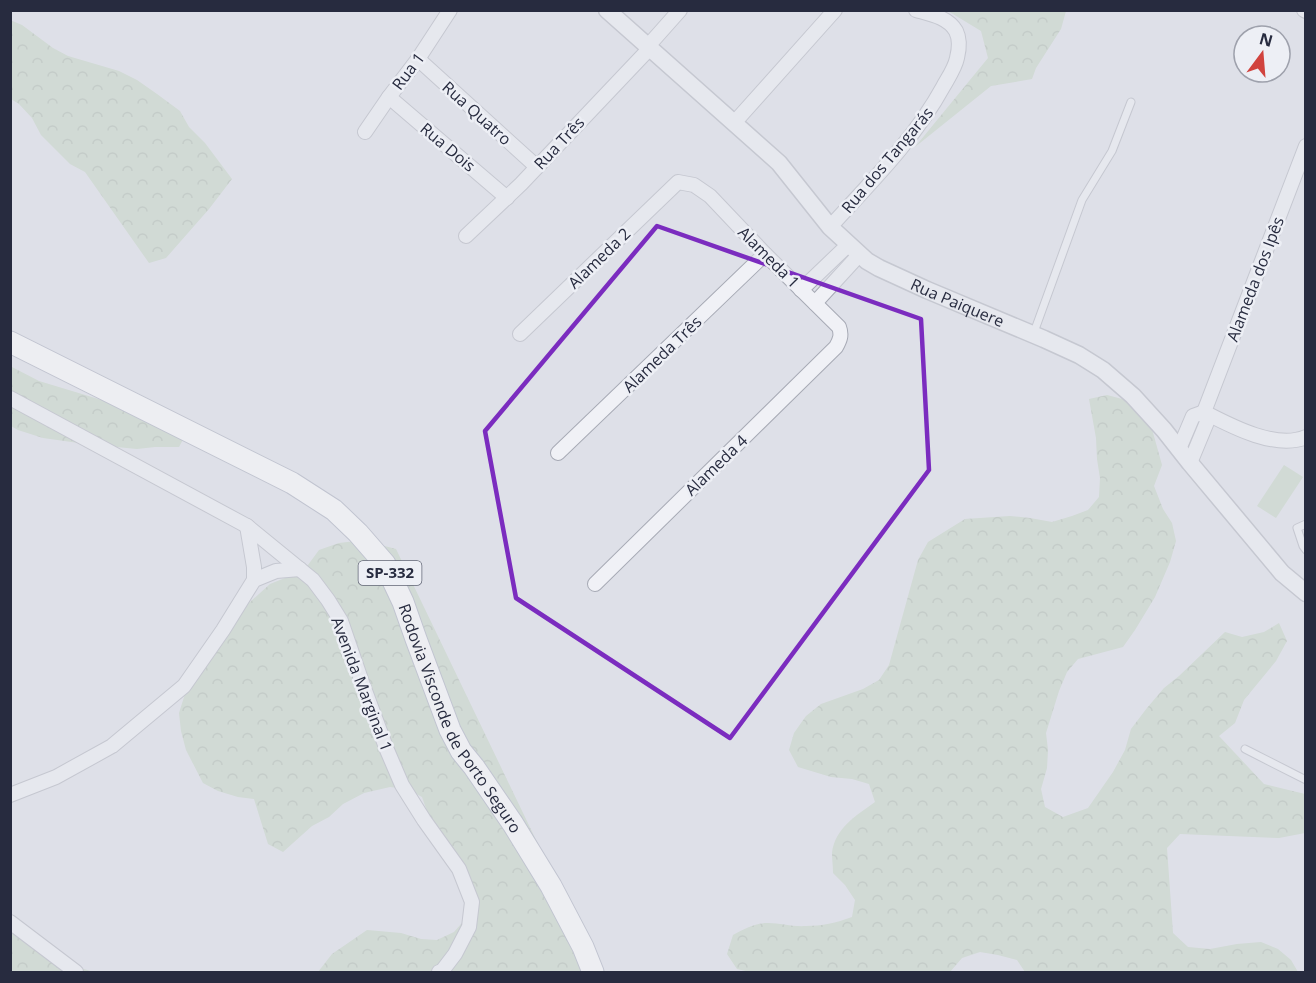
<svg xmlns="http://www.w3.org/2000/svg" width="1316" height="983" viewBox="0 0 1316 983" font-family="'Open Sans',sans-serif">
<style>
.forest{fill:url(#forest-crowns)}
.garden{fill:#c0d2be}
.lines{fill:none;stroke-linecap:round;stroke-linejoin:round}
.service-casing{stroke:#a7aab5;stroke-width:9}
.minor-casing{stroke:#a7aab5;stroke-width:16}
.tertiary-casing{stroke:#a7aab5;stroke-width:19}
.primary-casing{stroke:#9da2b4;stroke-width:23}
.service{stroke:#f0f1f6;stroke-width:7}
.minor{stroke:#f0f1f6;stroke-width:14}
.tertiary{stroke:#f0f1f6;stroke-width:16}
.primary{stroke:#fff;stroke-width:21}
.marked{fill:none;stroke:#7b2cbf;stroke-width:4.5;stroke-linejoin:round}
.labels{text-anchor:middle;stroke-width:5;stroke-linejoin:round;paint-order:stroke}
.shield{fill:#edeff5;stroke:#626676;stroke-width:1.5}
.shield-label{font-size:15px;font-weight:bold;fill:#272b3f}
.street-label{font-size:16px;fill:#272b3f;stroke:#edeff5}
</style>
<defs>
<pattern id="forest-crowns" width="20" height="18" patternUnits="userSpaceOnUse" patternTransform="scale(1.5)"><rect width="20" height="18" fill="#c0d2be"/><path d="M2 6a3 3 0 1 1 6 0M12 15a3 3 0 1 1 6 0" fill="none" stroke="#a5b4a4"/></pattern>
</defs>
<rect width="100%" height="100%" fill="#dee0e8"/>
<g class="forest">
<path d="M948 11H1066L1061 29 1036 68 1032 79 991 86 915 147 988 58 981 31Z"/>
<path d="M10 20 22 25 53 48 68 56 119 71 137 80 157 94 180 111 189 127 205 143 232 179 209 209 166 258 149 263 85 172 70 164 41 135 32 118 19 104 11 99Z"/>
<path d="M10 366 39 381 138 411 187 432 179 447H155L137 449 86 444 43 438 18 430 11 426Z"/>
<path d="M1107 395 1126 400 1143 413 1152 429 1162 465 1154 486 1163 509 1172 523 1176 541 1170 562 1155 597 1135 630 1123 647 1078 659 1067 672 1059 691 1046 733 1048 750 1047 768 1041 789 1045 807 1063 817 1088 808 1113 772 1125 750 1131 729 1147 708 1164 688 1179 676 1225 632 1242 637 1264 632 1279 623 1287 641 1276 661 1244 700 1235 723 1219 736 1264 784 1305 794V833L1279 838 1180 834 1167 848 1173 933 1188 947 1210 949 1237 944 1261 942 1278 949 1291 960 1298 972H1088L1083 971 1081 972H1025L1017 960 998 955 980 952 962 958 950 972H750L737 969 727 954 733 935C744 929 755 923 768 923 780 923 793 927 806 926 822 926 836 923 852 917L855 900 845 885 833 873C833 866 832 859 832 853 835 828 857 815 875 802L869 784 852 779 831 777 798 767 789 750 794 733 806 716 821 704 863 689 879 680 889 665 918 560 928 542 965 519 1010 516 1030 518 1052 522 1072 516 1088 510 1099 497 1100 478 1097 459 1096 438 1089 399Z"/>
<path d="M356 541 373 543 396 549 588 948 602 972H318L332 954 367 930 401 933 421 939 437 940 454 932 469 915 471 899 429 817 422 797 407 789 390 787 364 793 343 804 329 817 312 826 283 852 268 844 254 799 238 797 218 791 203 783 186 750 181 731 179 713 197 656 209 639 270 584 290 576 308 565 319 550 339 543Z"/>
<path d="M10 931 22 937 38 952 53 960 94 972H11Z"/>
</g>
<path class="garden" d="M1284 465 1303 477 1276 518 1257 506Z"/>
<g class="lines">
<g class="service-casing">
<g id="service">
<path d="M1033 335 1082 200 1112 151 1131 102"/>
<path d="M1306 524 1297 528 1303 546 1306 550"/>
<path d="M1245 749 1306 780"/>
</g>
</g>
<g class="minor-casing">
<g id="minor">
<path d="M1304 10 1306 11"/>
<path d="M648 46 680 10"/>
<path d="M418 59 537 167"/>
<path d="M389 97 507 198"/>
<path d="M734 123 835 10"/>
<path d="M365 132 389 97 418 59 450 10"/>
<path d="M830 227C870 183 914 140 943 87 948 78 955 68 957 58 959 50 960 39 956 31 948 17 930 14 916 10"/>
<path d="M466 236 521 184 650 48"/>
<path d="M801 290 848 245"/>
<path d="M815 303 859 255"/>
<path d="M520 334 678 182 694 185 710 196 765 254 839 327C842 335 840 340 836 347L595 584"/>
<path d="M10 398 247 526 313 580 328 600 341 621 364 688 387 750 402 785 424 820 459 869 472 902 469 927 455 954 442 971 439 972"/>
<path d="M1204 412 1306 146"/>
<path d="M1204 412C1231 426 1276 450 1306 437"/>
<path d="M1179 449 1193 416 1204 412"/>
<path d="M558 453 765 254"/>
<path d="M1190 463 1207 422 1204 412"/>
<path d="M247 526 254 567V580"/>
<path d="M10 795 56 777 112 746 184 686 223 630 254 580 276 571 300 569"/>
<path d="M10 922 76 972"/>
</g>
</g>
<g class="tertiary-casing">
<g id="tertiary">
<path id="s1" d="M607 10 779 163 830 227 867 261 879 268 927 290 1044 339 1079 355 1103 370 1133 396 1164 430 1190 463 1282 573 1306 593"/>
</g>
</g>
<g class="primary-casing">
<g id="primary">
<path id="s2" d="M10 342 292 483 334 510 358 533 385 564 403 602 416 639 450 730 461 751 474 767 513 824 551 886 583 947 593 972"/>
</g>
</g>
<use href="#service" class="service"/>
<use href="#minor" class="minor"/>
<use href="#tertiary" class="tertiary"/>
<use href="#primary" class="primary"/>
</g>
<path d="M0 0H1316V983H0ZM657 226 921 319 929 470 730 738 516 598 485 431Z" fill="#dee0e8" fill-opacity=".55" fill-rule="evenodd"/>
<path class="marked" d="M657 226 921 319 929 470 730 738 516 598 485 431Z"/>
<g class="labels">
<rect class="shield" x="358.5" y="561" width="63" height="24" rx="4.5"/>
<g class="shield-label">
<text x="390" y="578">SP-332</text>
</g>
<g class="street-label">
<text transform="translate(408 71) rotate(-53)" y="6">Rua 1</text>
<text transform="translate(477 113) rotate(42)" y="6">Rua Quatro</text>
<text transform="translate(559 143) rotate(-47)" y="6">Rua Três</text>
<text transform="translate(448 147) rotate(40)" y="6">Rua Dois</text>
<text transform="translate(887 160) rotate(-50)" y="6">Rua dos Tangarás</text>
<text transform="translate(769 257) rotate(45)" y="6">Alameda 1</text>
<text transform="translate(599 258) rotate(-44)" y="6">Alameda 2</text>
<text transform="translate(1255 279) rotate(-69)" y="6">Alameda dos Ipês</text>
<text dy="6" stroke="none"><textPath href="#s1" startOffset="462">Rua Paiquere</textPath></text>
<text transform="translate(662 354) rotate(-44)" y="6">Alameda Três</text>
<text transform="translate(716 465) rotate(-44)" y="6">Alameda 4</text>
<text transform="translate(362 684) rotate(69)" y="6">Avenida Marginal 1</text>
<text dy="6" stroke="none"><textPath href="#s2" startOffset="612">Rodovia Visconde de Porto Seguro</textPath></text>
</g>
</g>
<rect width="1316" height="983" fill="none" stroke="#272b3f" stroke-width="24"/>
<g transform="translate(1262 54) rotate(16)"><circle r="28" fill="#edeff5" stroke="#9ea1ac" stroke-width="1.5"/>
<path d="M0-4.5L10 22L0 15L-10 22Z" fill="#d1433e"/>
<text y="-9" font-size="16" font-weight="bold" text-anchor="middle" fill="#272b3f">N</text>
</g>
</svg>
